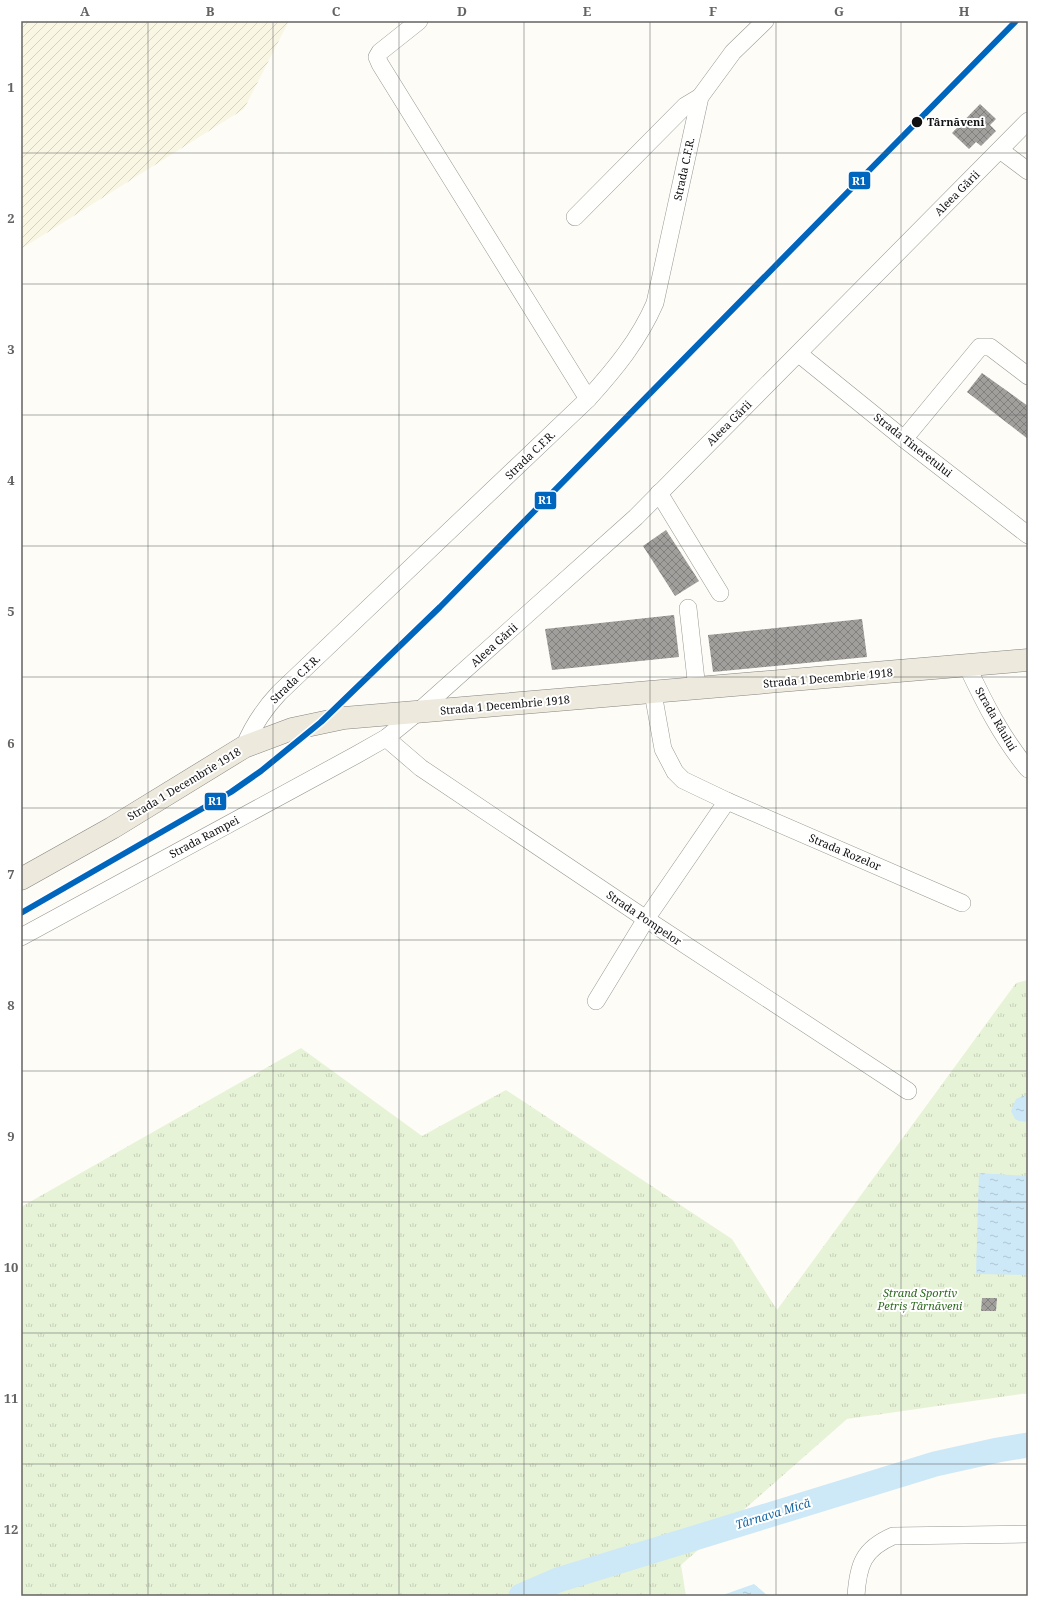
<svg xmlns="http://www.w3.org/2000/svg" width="1049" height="1617" viewBox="0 0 1049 1617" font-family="'Noto Serif',serif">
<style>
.farmland{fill:url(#farmland-furrows)}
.grass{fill:url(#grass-tufts)}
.water{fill:url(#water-ripples)}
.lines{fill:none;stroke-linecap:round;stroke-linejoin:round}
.river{stroke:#cde8f7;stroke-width:25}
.building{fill:url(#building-cross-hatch)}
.minor-casing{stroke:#979795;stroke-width:18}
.major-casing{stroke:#858482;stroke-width:23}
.minor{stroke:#fffffe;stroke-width:17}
.major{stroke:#ede9dc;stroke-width:22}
.rail-1-casing{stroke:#fff;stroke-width:9}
.rail-1{stroke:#0065bd;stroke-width:6}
.grid{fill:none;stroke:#646362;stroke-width:1;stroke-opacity:0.55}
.stop-dot{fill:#111;stroke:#fff;stroke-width:1.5}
.labels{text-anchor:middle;stroke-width:4;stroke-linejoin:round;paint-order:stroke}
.stop-label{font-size:11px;font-weight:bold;fill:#111;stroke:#fff;text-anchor:start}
.street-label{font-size:11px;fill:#111;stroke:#fff}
.park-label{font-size:11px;font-style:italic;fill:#2f6b1f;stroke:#fff}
.water-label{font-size:12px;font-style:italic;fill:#1768a6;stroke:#fff}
.line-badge{stroke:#fff;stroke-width:1.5}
.badge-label{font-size:11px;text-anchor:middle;font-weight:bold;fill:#fff}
.neatline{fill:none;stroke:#646362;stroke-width:1.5}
.grid-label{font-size:13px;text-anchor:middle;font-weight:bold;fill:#646362}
</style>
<defs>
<pattern id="farmland-furrows" width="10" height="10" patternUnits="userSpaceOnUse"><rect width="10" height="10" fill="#f9f7e4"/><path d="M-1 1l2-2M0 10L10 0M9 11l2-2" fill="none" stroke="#d4d3c3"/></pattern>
<pattern id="grass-tufts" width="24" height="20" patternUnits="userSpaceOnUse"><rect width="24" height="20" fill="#e7f3d7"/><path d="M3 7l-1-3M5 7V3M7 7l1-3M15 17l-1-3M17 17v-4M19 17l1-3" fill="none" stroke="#c5cfb8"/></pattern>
<pattern id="water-ripples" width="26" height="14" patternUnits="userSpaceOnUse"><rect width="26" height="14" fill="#cde8f7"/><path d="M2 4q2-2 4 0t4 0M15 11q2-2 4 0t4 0" fill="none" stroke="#afc6d3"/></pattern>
<pattern id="building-cross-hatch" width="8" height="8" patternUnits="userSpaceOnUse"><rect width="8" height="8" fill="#a19f9c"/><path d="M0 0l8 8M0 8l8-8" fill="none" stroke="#82807e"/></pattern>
</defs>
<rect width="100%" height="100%" fill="#fdfcf7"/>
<path class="farmland" d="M21 21H289L244 109 21 249Z"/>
<path class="grass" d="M1028 980V1393L847 1419 681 1565 686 1596H21V1207L301 1048 422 1136 506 1090 732 1239 777 1310 1016 983Z"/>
<g class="water">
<path d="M1023 1096H1028V1122L1019 1121 1015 1119 1011 1111 1016 1099Z"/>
<path d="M979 1173 1028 1176V1275L976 1274Z"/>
<path d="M754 1584 768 1596H720Z"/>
</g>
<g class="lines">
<path class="river" d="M521 1596 558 1580 935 1464 998 1450 1028 1445"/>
</g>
<g class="building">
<path d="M980 104 996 119 990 125 996 131 981 146 976 142 969 149 952 133Z"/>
<path d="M982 373 1028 406V439L967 392Z"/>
<path d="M666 530 699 581 675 596 643 546Z"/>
<path d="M674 615 679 657 552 670 545 629Z"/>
<path d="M862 619 867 657 713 672 708 635Z"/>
<path d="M982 1298H997L996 1311H981Z"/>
</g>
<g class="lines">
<g class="minor-casing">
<g id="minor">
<path d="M419 21 380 52 377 57 380 64 588 399"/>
<path d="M1000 150 1028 171"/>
<path d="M575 217 685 106 700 97"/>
<path d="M799 354 904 439 1028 535"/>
<path d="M904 439 980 347H990L1028 376"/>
<path d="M659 493 720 593"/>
<path d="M688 608 697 689"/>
<path d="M967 666C984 702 1002 738 1028 769"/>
<path d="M653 693 663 749 675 772 683 780 727 801 962 903"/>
<path d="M386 738 421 768 646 919 908 1091"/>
<path d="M244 747C253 725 263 710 279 693L588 399C615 369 639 340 655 303L700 97 733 52 765 21"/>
<path d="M21 937 356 755 386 738 418 712 636 517 1028 121"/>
<path d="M596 1001 646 919 727 801"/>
<path d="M856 1596C858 1565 863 1549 893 1536L1028 1534"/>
</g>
</g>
<g class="major-casing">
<path id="major" d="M21 879 112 828 244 747 292 729 344 718 1028 660"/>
</g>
<use href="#minor" class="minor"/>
<use href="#major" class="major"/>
<g class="rail-1-casing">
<path id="rail-1" d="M21 913 231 792 261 771 321 722 440 607 1016 21"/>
</g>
<use href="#rail-1" class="rail-1"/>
</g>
<path class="grid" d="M148 21V1596M273 21V1596M399 21V1596M524 21V1596M650 21V1596M776 21V1596M901 21V1596M21 153H1028M21 284H1028M21 415H1028M21 546H1028M21 677H1028M21 808H1028M21 940H1028M21 1071H1028M21 1202H1028M21 1333H1028M21 1464H1028"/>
<circle class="stop-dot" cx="917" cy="122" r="6"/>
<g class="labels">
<g class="stop-label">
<text x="927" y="126">Târnăveni</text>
</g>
<g class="street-label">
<text transform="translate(684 169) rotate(-78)" y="4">Strada C.F.R.</text>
<text transform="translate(957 193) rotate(-45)" y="4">Aleea Gării</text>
<text transform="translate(729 423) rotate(-45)" y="4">Aleea Gării</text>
<text transform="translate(913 445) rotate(38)" y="4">Strada Tineretului</text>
<text transform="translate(530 455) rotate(-44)" y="4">Strada C.F.R.</text>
<text transform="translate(494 645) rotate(-42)" y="4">Aleea Gării</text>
<text transform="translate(828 678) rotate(-5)" y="4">Strada 1 Decembrie 1918</text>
<text transform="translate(295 679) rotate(-44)" y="4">Strada C.F.R.</text>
<text transform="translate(505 705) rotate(-5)" y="4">Strada 1 Decembrie 1918</text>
<text transform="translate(996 719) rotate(60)" y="4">Strada Râului</text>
<text transform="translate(184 784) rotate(-31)" y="4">Strada 1 Decembrie 1918</text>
<text transform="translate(204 837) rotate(-28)" y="4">Strada Rampei</text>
<text transform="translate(845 852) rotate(23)" y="4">Strada Rozelor</text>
<text transform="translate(644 918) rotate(34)" y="4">Strada Pompelor</text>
</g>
<g class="park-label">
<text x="920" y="1297">Ștrand Sportiv<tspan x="920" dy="13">Petriș Târnăveni</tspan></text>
</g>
<g class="water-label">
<text transform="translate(773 1514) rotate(-17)" y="4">Târnava Mică</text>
</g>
</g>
<g class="line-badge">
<rect x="848" y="171" width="23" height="19" rx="4" fill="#0065bd"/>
<rect x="534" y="491" width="23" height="19" rx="4" fill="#0065bd"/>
<rect x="204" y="792" width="23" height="19" rx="4" fill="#0065bd"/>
</g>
<g class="badge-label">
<text x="859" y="185">R1</text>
<text x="545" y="504">R1</text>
<text x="215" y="805">R1</text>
</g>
<rect width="1049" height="1617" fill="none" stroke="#ffffff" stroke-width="44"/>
<rect x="22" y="22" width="1005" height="1573" class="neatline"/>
<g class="grid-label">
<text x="85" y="16">A</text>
<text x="210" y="16">B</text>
<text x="336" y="16">C</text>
<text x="462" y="16">D</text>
<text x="587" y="16">E</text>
<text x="713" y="16">F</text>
<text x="839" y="16">G</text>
<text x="964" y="16">H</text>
<text x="11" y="92">1</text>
<text x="11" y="223">2</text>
<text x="11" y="354">3</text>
<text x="11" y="485">4</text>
<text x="11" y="616">5</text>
<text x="11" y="748">6</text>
<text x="11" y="879">7</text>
<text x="11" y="1010">8</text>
<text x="11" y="1141">9</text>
<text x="11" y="1272">10</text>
<text x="11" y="1403">11</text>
<text x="11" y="1534">12</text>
</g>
</svg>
